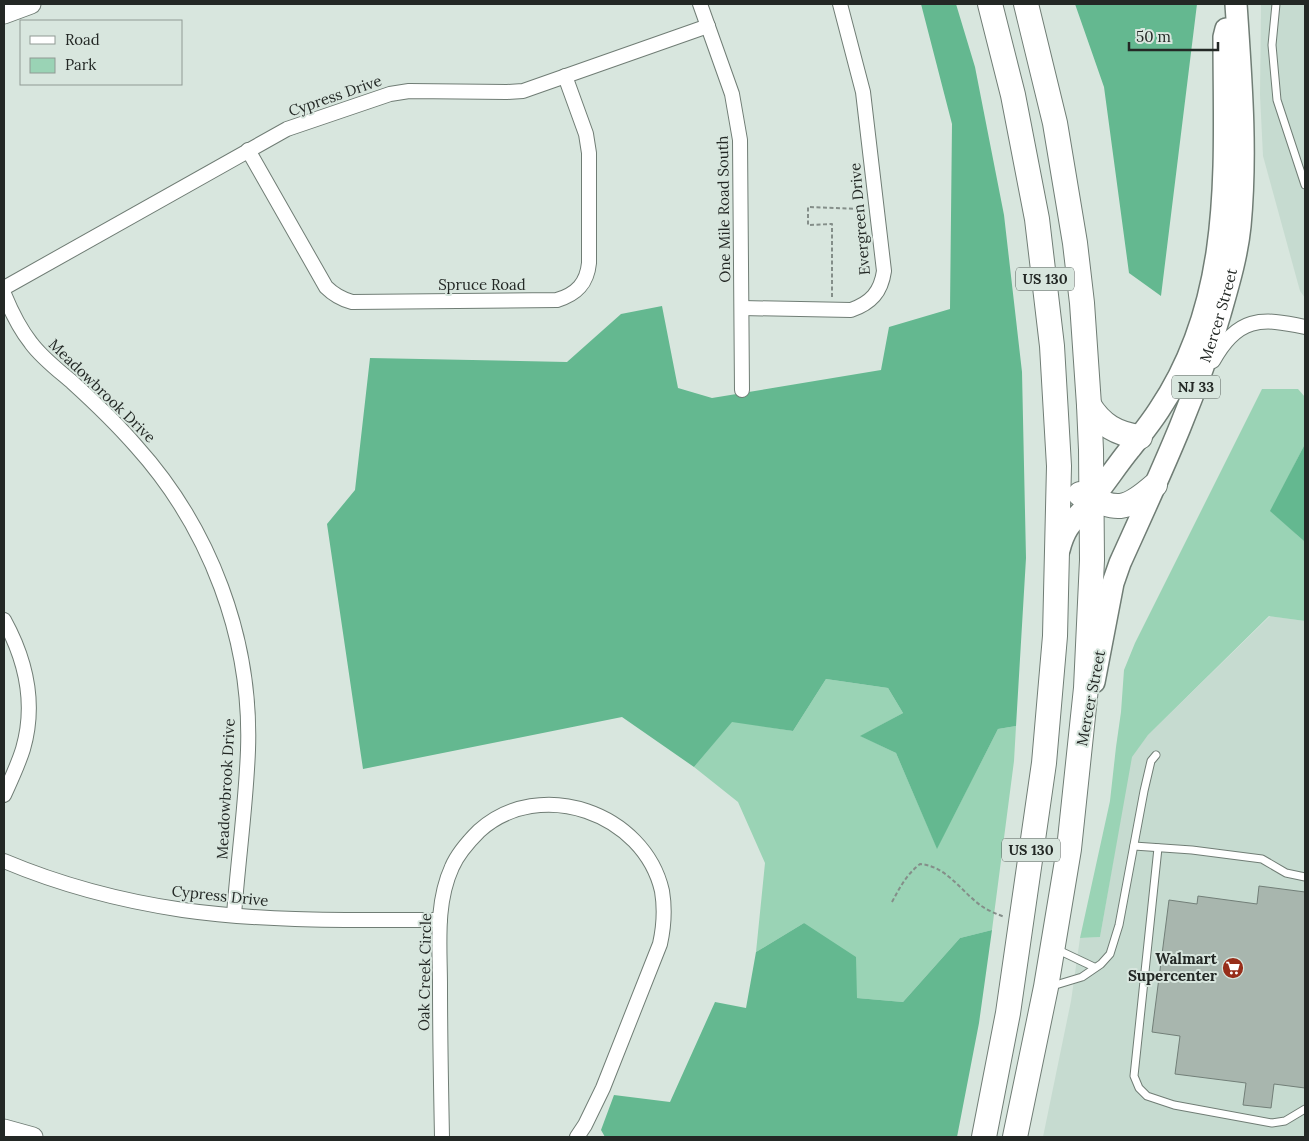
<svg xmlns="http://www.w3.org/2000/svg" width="1309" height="1141" viewBox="0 0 1309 1141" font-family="Lora,serif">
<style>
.built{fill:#c6dbd0}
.green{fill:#9ad3b5}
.forest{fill:#64b890}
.building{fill:#a8b6ae;stroke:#727f78}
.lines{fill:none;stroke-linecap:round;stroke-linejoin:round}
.lane-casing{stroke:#707d75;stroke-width:9}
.street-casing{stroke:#707d75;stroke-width:16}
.secondary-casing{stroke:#707d75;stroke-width:21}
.primary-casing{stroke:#707d75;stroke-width:24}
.highway-casing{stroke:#707d75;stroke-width:26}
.path{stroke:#848e89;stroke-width:2;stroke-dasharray:4 2.5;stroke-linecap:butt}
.lane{stroke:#fff;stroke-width:7}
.street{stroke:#fff;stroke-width:14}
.secondary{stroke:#fff;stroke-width:19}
.primary{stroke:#fff;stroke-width:21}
.highway{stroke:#fff;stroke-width:24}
.labels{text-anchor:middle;stroke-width:4;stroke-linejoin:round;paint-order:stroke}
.shield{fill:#d8e6de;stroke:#59615c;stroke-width:1}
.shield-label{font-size:14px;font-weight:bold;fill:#232825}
.street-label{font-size:15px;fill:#232825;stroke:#d8e6de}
.poi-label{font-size:15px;font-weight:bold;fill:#232825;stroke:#d8e6de;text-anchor:end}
</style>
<rect width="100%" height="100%" fill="#d8e6de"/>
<g class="built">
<path d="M1261 4H1305V298L1300 291 1263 156 1260 95Z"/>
<path d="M1270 616 1305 621V1137H1043L1071 1001 1080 938 1100 937 1131 757 1148 735Z"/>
</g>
<g class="green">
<path d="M1262 389H1298L1305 397V444L1271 511 1305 542V621L1269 616 1148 735 1132 757 1100 937 1080 938 1110 801 1116 747 1121 712 1124 670 1135 643Z"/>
<path d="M826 679 888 688 903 713 861 736 896 753 937 848 998 729 1016 726 1014 761 992 930 960 938 903 1002 857 998 804 923 756 952 765 863 738 802 694 767 732 721 793 731Z"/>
</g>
<g class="forest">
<path d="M921 4H956L975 67 1004 215 1022 372 1026 558 1016 726 998 729 937 849 896 753 860 736 903 713 888 688 826 679 793 731 732 722 694 767 622 717 363 769 327 524 355 490 370 358 567 362 621 314 662 306 678 388 712 398 881 370 889 327 950 309 952 124Z"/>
<path d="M1075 4H1197L1161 296 1129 273 1104 87Z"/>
<path d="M1305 444V542L1270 511Z"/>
<path d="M804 923 856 957 857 998 903 1002 960 938 992 930 979 1023 957 1137H605L601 1130 614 1095 670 1102 715 1002 746 1008 756 952Z"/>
</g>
<path class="building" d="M1259 886 1305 892V1088L1274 1084 1271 1108 1243 1105 1246 1083 1175 1074 1180 1036 1152 1032 1169 900 1197 904 1198 896 1257 904Z"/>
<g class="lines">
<g class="lane-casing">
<g id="lane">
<path d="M1276 4 1272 45 1277 100 1305 185"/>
<path d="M1134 846 1192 850 1262 859 1286 873 1305 877"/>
<path d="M1158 848 1134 1076 1139 1088 1147 1096 1174 1105 1272 1123 1285 1121 1305 1109"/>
<path d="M1056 949 1094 967"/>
<path d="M1049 987 1082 977 1101 964 1110 954 1119 925 1144 791 1151 761 1156 755"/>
</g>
</g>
<g class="street-casing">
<g id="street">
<path d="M700 4 732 94 740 140 742 390"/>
<path d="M248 150 326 287C334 295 341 299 352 302L557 300C577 294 587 283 589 263V153L586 134 565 76"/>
<path d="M4 288 287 129 390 94 409 91 507 92 523 91 708 26"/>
<path d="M4 294C11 311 19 328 31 343 42 358 58 370 72 382 94 402 116 423 136 446 210 528 252 639 248 750 246 805 238 860 234 915"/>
<path d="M742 308 851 310C871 303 881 292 884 271L863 92 840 4"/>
<path d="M1213 361C1237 317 1261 317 1305 327"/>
<path d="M4 620C26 660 36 704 23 749 18 765 11 780 4 795"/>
<path d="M4 861C61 885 122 901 183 910 268 922 354 920 440 920"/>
<path d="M442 1137C441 1087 440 1037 440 986 440 947 435 904 452 867 458 853 468 842 479 831 540 776 644 813 662 891 665 909 664 926 660 944L603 1088 585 1125 577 1137"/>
</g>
</g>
<g class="secondary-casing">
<g id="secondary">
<path d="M4 14 31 4"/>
<path d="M4 1129 33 1137"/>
</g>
</g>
<g class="primary-casing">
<g id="primary">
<path d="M1059 550C1066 522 1077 519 1093 498 1106 482 1117 465 1130 449 1140 436 1150 424 1159 410 1235 297 1224 166 1224 37L1226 29"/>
<path id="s1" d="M1094 682 1113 583 1120 563C1157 481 1195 401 1220 314 1228 286 1237 256 1240 226 1247 152 1241 78 1236 4"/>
</g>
</g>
<g class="highway-casing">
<g id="highway">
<path d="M1089 405C1101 425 1117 434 1140 437"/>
<path d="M1080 494C1118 510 1123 513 1155 485"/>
<path d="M984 1137 1008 1013 1044 763 1055 636 1059 466 1052 346 1037 219 1013 95 990 4"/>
<path d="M1015 1137 1046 987 1069 849 1086 688 1092 560 1091 450 1089 405 1082 303 1075 243 1055 123 1026 4"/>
</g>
</g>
<g class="path">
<path d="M832 297V224L808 225V207L861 209 863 207"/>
<path d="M892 902C900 887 907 874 920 864 946 866 960 890 980 905 987 910 996 914 1005 917"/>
</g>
<use href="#lane" class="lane"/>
<use href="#street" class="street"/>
<use href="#secondary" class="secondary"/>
<use href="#primary" class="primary"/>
<use href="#highway" class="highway"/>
</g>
<defs>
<g id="supermarket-disc" transform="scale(1.125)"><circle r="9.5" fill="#972e1a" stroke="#d8e6de"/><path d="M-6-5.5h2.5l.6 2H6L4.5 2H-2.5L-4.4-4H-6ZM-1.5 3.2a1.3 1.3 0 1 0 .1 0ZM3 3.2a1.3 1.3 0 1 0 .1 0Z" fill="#fff"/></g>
</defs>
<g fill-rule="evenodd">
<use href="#supermarket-disc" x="1233" y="968"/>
</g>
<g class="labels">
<g class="shield">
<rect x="1016" y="267.5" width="58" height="23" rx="4"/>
<rect x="1172" y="375.5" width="48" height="23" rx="4"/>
<rect x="1002" y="838.5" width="58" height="23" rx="4"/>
</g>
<g class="shield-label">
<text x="1045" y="284">US 130</text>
<text x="1196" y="392">NJ 33</text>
<text x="1031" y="855">US 130</text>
</g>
<g class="street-label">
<text transform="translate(335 96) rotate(-19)" y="5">Cypress Drive</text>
<text transform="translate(724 209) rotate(-91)" y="5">One Mile Road South</text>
<text transform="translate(860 219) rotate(-95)" y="5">Evergreen Drive</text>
<text x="482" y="290">Spruce Road</text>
<text dy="5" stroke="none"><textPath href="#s1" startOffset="389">Mercer Street</textPath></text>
<text transform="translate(102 391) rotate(44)" y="5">Meadowbrook Drive</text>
<text transform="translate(1091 698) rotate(-79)" y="5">Mercer Street</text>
<text transform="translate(226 789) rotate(-87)" y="5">Meadowbrook Drive</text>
<text transform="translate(220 896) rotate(6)" y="5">Cypress Drive</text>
<text transform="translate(425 972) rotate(-89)" y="5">Oak Creek Circle</text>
</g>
<g class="poi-label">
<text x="1217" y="964">Walmart<tspan x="1217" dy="17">Supercenter</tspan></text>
</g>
</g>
<rect width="1309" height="1141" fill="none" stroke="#232825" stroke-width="10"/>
<rect x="20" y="20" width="162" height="65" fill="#d8e6de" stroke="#909a94"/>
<rect x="30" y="36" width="25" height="8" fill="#ffffff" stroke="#909a94"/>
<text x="65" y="45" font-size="15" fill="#232825">Road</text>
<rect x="30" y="58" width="25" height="15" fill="#9ad3b5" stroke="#909a94"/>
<text x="65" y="70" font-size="15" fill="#232825">Park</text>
<path d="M1129 42v8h89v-8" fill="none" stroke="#232825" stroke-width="2.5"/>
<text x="1136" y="42" font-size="15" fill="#232825" stroke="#d8e6de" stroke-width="4" paint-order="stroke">50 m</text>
</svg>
